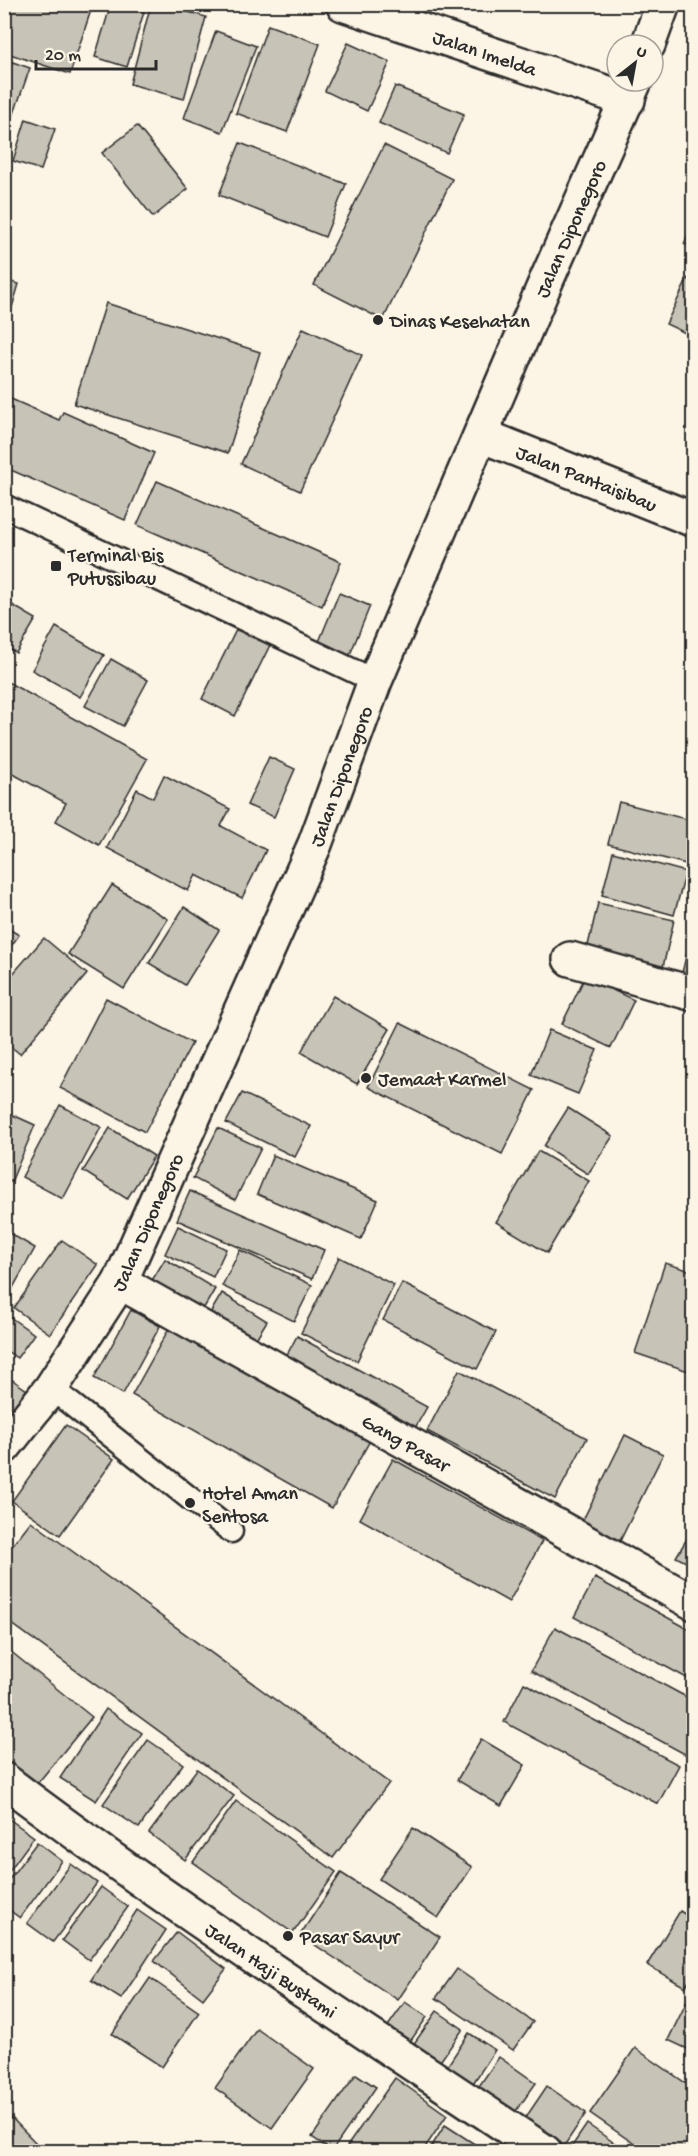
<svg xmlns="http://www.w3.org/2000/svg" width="698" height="2156" viewBox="0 0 698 2156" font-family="'Gochi Hand',sans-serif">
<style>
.building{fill:#c8c3b7;stroke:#2b2b2b;stroke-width:1.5}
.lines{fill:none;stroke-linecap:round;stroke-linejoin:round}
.lane-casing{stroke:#2b2b2b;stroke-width:27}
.street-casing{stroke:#2b2b2b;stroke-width:38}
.lane{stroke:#fcf5e5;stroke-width:22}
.street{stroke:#fcf5e5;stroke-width:33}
.poi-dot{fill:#2b2b2b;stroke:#fcf5e5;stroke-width:2}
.labels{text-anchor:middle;stroke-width:4.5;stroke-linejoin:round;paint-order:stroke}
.street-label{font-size:20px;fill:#2b2b2b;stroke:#fcf5e5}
.poi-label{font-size:20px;fill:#2b2b2b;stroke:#fcf5e5;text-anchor:start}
</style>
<rect width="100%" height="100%" fill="#fcf5e5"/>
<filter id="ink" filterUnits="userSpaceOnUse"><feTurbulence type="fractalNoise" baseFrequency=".0167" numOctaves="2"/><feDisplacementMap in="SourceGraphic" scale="12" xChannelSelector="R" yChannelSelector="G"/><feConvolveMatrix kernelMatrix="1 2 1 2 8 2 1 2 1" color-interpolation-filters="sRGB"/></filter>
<g filter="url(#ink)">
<g class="building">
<path d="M9 4H93L70 74 4 52V18Z"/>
<path d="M111 4H121L144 12 127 67 95 57Z"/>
<path d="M151 4H160L206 17 184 99 130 84Z"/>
<path d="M268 25 320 44 287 132 236 113Z"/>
<path d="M216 31 256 46 222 132 184 118Z"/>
<path d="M348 43 390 62 367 111 325 91Z"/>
<path d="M4 59 30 68 11 122 4 119Z"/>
<path d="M395 86 464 114 447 153 379 123Z"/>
<path d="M26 119 55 129 41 170 13 161Z"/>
<path d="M137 126 188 189 153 217 102 153Z"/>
<path d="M240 143 346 184 325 237 219 195Z"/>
<path d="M384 145 452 179 383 320 314 285Z"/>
<path d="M694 221V248L684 244Z"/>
<path d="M688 278 694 281V337L666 324Z"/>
<path d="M4 280 19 284 4 334Z"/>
<path d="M106 303 260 352 228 453 74 404Z"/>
<path d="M303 328 362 355 300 491 241 464Z"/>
<path d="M4 396 59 420 63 412 154 453 125 520 4 467Z"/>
<path d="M157 481 341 562 322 606 137 525Z"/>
<path d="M339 593 370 606 349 657 318 644Z"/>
<path d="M7 602 36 619 16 653 4 646V606Z"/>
<path d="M238 626 271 643 235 716 202 699Z"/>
<path d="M56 627 104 655 80 697 32 670Z"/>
<path d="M111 659 148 680 123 726 85 706Z"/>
<path d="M4 680 147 759 99 845 56 821 66 803 4 769Z"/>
<path d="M269 757 295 769 274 817 247 805Z"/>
<path d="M164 775 230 809 221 826 266 850 242 898 196 875 188 891 107 848 137 789 153 798Z"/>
<path d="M619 802 694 821V849L690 865 608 844Z"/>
<path d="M613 852 686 872 674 915 602 895Z"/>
<path d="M112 885 168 919 124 989 68 954Z"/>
<path d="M598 903 674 920 662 971 586 954Z"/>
<path d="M184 907 219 930 185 985 149 963Z"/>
<path d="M694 923V998L677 994Z"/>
<path d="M4 926 19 935 4 956Z"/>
<path d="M44 938 87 974 20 1054 4 1041V984Z"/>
<path d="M585 977 634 1000 611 1048 562 1024Z"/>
<path d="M333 996 390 1029 357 1084 301 1052Z"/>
<path d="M106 998 192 1043 145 1132 60 1088Z"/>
<path d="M400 1023 534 1090 502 1154 368 1087Z"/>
<path d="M549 1030 597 1050 578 1094 531 1075Z"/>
<path d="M242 1093 311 1126 295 1157 226 1123Z"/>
<path d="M60 1105 101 1127 63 1199 22 1177Z"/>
<path d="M568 1108 613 1136 588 1174 544 1146Z"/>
<path d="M4 1111 35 1125 11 1182 4 1179Z"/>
<path d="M110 1128 154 1156 127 1199 83 1171Z"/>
<path d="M218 1128 261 1148 235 1200 193 1178Z"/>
<path d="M538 1151 589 1181 547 1253 496 1222Z"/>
<path d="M273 1155 378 1200 361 1239 257 1194Z"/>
<path d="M190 1191 324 1250 312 1279 177 1220Z"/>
<path d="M178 1226 226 1249 213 1277 165 1254Z"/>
<path d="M4 1230 35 1248 9 1295 4 1293Z"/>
<path d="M62 1240 98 1265 50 1334 14 1308Z"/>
<path d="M240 1250 312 1285 294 1321 222 1286Z"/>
<path d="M339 1257 394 1285 357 1361 301 1333Z"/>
<path d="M165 1259 215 1289 201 1313 151 1282Z"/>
<path d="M665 1263 694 1272V1373L635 1353Z"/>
<path d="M402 1283 496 1332 477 1369 383 1320Z"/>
<path d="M222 1293 267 1321 254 1342 209 1315Z"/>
<path d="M131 1310 160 1326 123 1394 94 1378Z"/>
<path d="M4 1313 34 1334 17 1358 4 1349Z"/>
<path d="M171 1325 372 1437 332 1508 132 1395Z"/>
<path d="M297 1336 427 1407 411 1435 282 1364Z"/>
<path d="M459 1370 587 1438 555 1499 427 1431Z"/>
<path d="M4 1374 34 1395 4 1437Z"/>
<path d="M66 1425 114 1459 60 1535 12 1501Z"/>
<path d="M625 1435 663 1454 618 1545 580 1526Z"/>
<path d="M393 1459 542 1541 509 1602 360 1519Z"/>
<path d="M31 1521 389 1783 333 1858 4 1618V1556Z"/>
<path d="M694 1527V1566L676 1557Z"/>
<path d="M595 1578 694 1632V1682L574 1617Z"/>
<path d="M555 1627 694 1701V1759L531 1671Z"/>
<path d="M4 1646 92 1717 32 1790 4 1768Z"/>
<path d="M524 1683 679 1765 658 1804 504 1722Z"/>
<path d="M106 1709 142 1733 96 1801 60 1778Z"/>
<path d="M481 1739 525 1765 501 1806 457 1780Z"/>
<path d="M148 1740 183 1764 139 1828 103 1804Z"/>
<path d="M197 1769 234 1796 185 1860 149 1833Z"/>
<path d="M236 1801 336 1872 293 1933 193 1862Z"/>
<path d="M9 1819 34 1837 4 1878V1826Z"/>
<path d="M413 1828 472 1867 438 1918 379 1879Z"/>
<path d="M37 1842 62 1861 20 1918 4 1906V1886Z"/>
<path d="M71 1864 97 1883 53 1942 27 1923Z"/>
<path d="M341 1873 440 1937 398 2000 300 1935Z"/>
<path d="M101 1887 128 1907 89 1960 62 1940Z"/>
<path d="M137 1910 166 1930 121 1999 91 1980Z"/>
<path d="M680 1911 694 1920V1974L685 1987 647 1965Z"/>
<path d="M177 1932 226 1969 203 1999 154 1961Z"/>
<path d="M457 1969 533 2022 513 2050 436 1998Z"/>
<path d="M150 1978 199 2012 162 2067 112 2034Z"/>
<path d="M694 1987V2052L668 2040Z"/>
<path d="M405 2002 427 2017 405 2049 383 2033Z"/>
<path d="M437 2011 463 2029 434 2070 408 2052Z"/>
<path d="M257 2029 314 2069 272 2128 215 2088Z"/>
<path d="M469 2033 495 2050 470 2088 444 2071Z"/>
<path d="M635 2048 694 2089V2152H646L590 2113Z"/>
<path d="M499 2057 536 2083 511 2118 475 2092Z"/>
<path d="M356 2074 376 2087 332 2151 312 2137Z"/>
<path d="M395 2078 447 2115 422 2152H343Z"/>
<path d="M547 2086 586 2113 560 2152 520 2126Z"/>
<path d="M4 2110 36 2143 28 2152H4Z"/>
<path d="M587 2124 626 2151 625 2152H568Z"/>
<path d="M445 2125 487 2152H428Z"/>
</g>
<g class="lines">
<g class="lane-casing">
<g id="lane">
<path d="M8 508 375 681"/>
<path d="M51 1388 231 1531"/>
</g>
</g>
<g class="street-casing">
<g id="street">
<path id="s1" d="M343 4 628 100"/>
<path d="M648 45 663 4"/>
<path id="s2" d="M481 435 694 520"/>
<path d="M570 959 694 994"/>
<path id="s3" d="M120 1282 694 1603"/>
<path id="s4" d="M4 1447 51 1388 120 1282 315 844 375 681 547 279 635 81"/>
<path id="s5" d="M4 1780C179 1912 363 2030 545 2152"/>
</g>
</g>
<use href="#lane" class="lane"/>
<use href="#street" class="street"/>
</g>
</g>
<g class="poi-dot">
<circle cx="378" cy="320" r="6"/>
<rect x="50" y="560" width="12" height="12" rx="3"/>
<circle cx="366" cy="1078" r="6"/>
<circle cx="190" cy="1503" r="6"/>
<circle cx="288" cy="1936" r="6"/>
</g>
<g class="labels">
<g class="street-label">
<text dy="7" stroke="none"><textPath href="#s1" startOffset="150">Jalan Imelda</textPath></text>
<text dy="7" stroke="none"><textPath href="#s4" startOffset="1348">Jalan Diponegoro</textPath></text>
<text dy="7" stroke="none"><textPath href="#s2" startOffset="114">Jalan Pantaisibau</textPath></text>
<text dy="7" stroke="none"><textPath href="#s4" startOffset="754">Jalan Diponegoro</textPath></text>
<text dy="7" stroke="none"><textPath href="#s4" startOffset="268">Jalan Diponegoro</textPath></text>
<text dy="7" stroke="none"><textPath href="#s3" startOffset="328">Gang Pasar</textPath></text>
<text dy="7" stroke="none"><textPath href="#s5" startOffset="328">Jalan Haji Bustami</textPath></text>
</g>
<g class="poi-label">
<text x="390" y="327">Dinas Kesehatan</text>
<text x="68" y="561">Terminal Bis<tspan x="68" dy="23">Putussibau</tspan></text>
<text x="378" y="1085">Jemaat Karmel</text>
<text x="202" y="1499">Hotel Aman<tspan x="202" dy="23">Sentosa</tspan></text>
<text x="300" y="1943">Pasar Sayur</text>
</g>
</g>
<rect width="698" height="2156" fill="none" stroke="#fcf5e5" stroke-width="24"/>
<rect x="12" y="12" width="674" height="2132" fill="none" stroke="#2b2b2b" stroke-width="2" filter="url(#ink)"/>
<g transform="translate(635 63) rotate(31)"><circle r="28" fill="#fcf5e5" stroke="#a8a49b" stroke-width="1.5"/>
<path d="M0-4.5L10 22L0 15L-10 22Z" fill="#2b2b2b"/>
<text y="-9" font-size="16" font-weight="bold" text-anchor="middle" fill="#2b2b2b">U</text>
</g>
<path d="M36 60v9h120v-9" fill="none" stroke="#2b2b2b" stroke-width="3"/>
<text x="45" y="60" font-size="18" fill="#2b2b2b" stroke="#fcf5e5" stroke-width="4.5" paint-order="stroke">20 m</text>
</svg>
